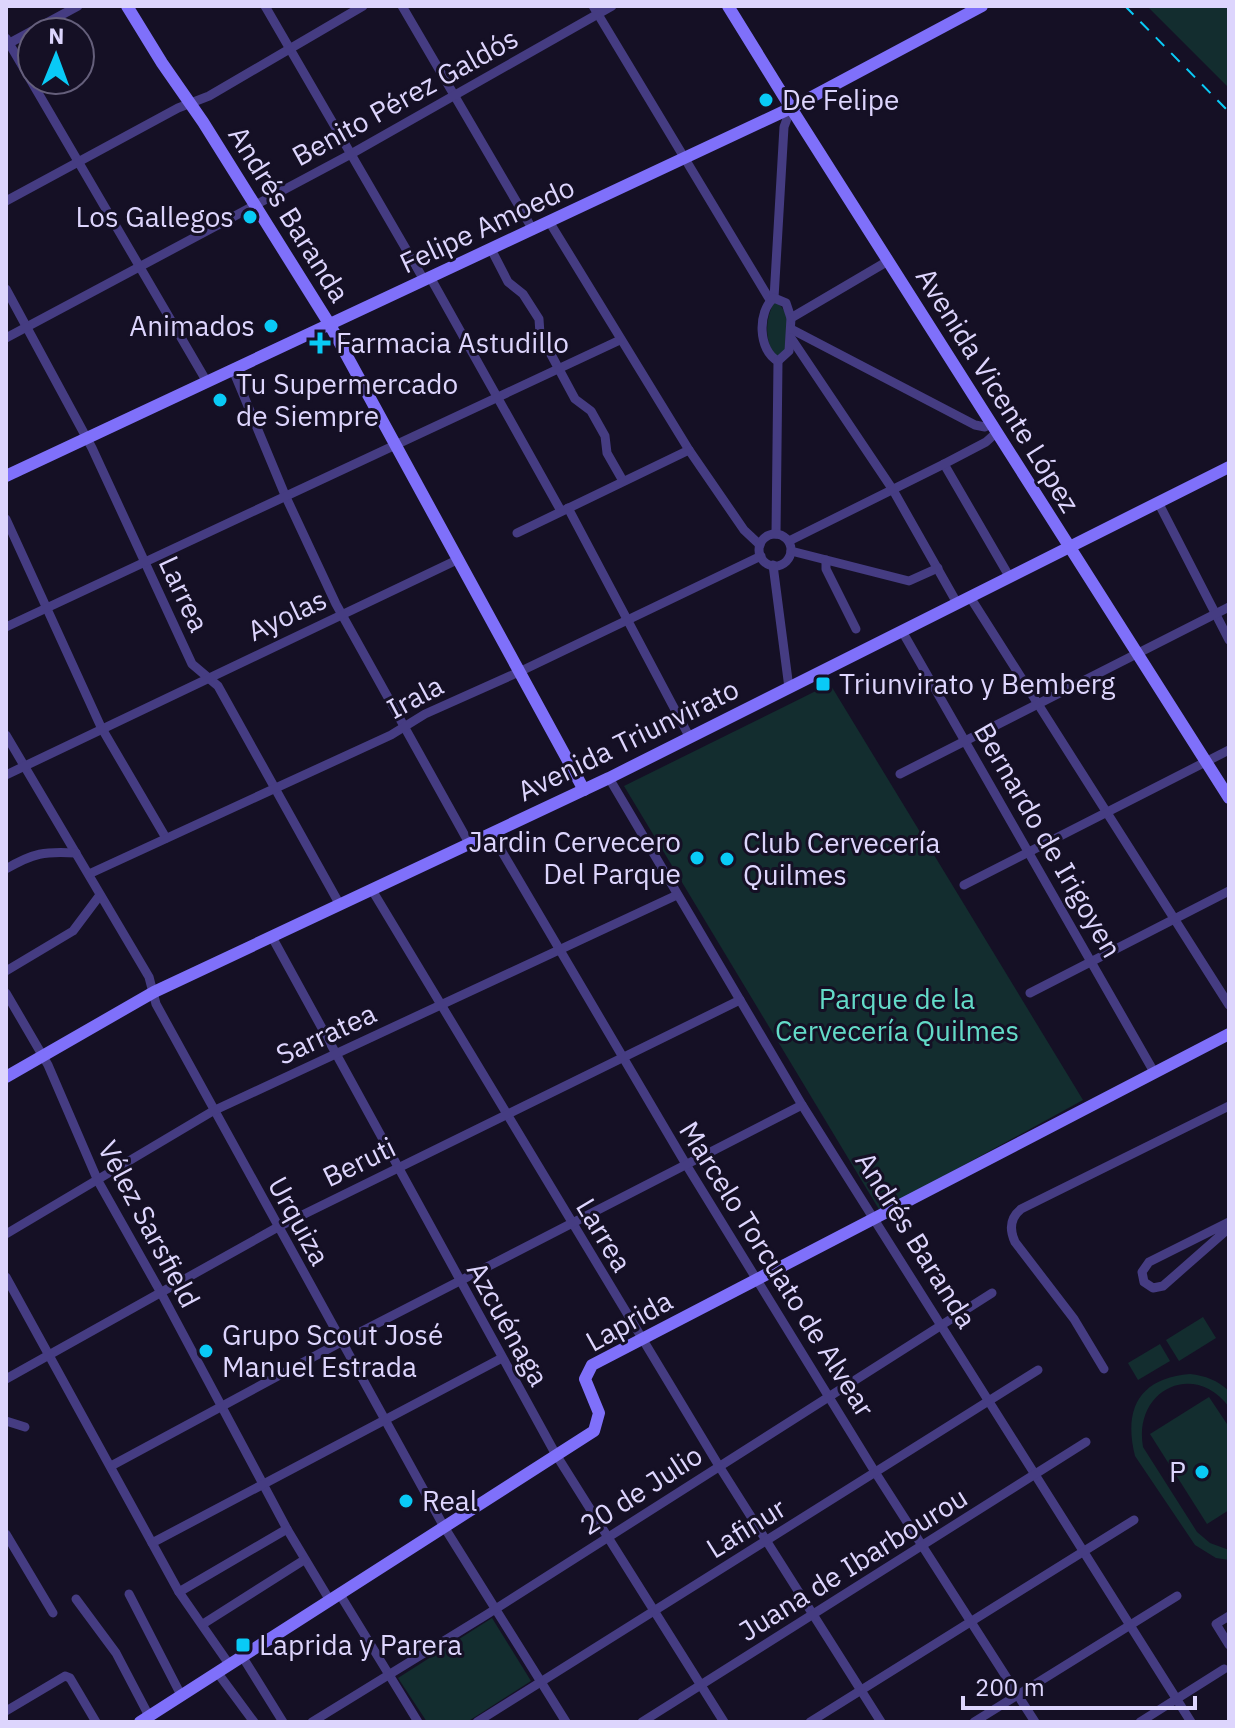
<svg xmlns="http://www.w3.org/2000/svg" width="1235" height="1728" viewBox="0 0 1235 1728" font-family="'IBM Plex Sans',sans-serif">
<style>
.green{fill:#132d2f}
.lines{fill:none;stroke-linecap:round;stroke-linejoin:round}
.street{stroke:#453c82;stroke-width:9}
.secondary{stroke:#7f70fa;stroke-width:12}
.rail{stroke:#09caf6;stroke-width:2;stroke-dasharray:12 10;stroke-linecap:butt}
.poi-dot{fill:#09caf6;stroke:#151025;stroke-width:3}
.labels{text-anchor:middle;stroke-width:6;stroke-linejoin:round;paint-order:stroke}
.street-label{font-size:28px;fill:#ddd5fd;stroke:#151025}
.poi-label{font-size:28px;fill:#ddd5fd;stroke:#151025;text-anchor:start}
.park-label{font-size:28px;fill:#63dbc8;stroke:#151025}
</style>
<rect width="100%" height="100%" fill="#151025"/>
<g class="green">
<path d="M1147 6H1229V88Z"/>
<path d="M774 302C792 309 787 332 787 349L778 358 773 355C765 335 765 321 774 302Z"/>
<path d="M830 684 1083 1100 880 1211 624 786Z"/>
<path d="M1203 1317 1216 1338 1179 1361 1166 1340Z"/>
<path d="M1160 1344 1170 1361 1138 1380 1128 1363Z"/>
<path d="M1190 1374C1206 1376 1217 1380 1229 1391V1407C1194 1360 1133 1390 1143 1447L1197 1532 1210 1543 1229 1550V1560L1216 1558 1195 1545 1135 1456C1123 1408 1140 1378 1190 1374Z"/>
<path d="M1209 1397 1229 1427V1510L1207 1524 1150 1434Z"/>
<path d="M492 1618 531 1681 467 1722H427L398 1678Z"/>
</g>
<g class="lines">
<g class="street">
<path d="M265 6 424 280"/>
<path d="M402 6 533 230"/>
<path d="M593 6 770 300"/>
<path d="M6 38 207 382"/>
<path d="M6 45 78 6"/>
<path d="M6 201 178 108 209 96 363 6"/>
<path d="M550 223 689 450 744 530 760 545"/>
<path d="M491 249 508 282 523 294 539 319 540 334 575 399 591 411 605 436 607 453 623 481"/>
<path d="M430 277 561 511"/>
<path d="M6 289 92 448 192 664 218 686 340 905"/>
<path d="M774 298 784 127 791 108"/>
<path d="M774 298 786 303 791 318 789 351 778 361C758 351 757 311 774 298Z"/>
<path d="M791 318 888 261"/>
<path d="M791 329 975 425 985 427 990 424"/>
<path d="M6 338 351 154 612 6"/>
<path d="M791 338 893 490 957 603"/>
<path d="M233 370 285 495 336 604 469 843"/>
<path d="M944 464 1009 576"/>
<path d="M1158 502 1229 640"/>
<path d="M568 508 690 738"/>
<path d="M6 519 101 727 166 838"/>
<path d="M517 533 689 450"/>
<path d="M776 534 778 361"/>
<circle cx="775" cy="550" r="16"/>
<path d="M789 541 944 464 986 442 996 433"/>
<path d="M791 551 909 581 938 568"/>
<path d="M826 560V569L856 629"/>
<path d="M773 565 789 688"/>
<path d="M970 597 1229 1005"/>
<path d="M6 627 620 340"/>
<path d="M902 631 1154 1072"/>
<path d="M6 735 149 977 156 1004 443 1525 566 1722"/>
<path d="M900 774 1229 607"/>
<path d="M6 775 459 559"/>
<path d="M609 778 802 1105 1191 1722"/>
<path d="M491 833 687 1166 875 1472 1035 1722"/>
<path d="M6 869C33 853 45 851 76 853"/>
<path d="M89 874 391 735 425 714 519 672 761 556"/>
<path d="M964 885 1229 750"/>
<path d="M372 890 719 1466 881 1722"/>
<path d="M272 937 555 1453 724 1722"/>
<path d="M6 971 73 931 100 895"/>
<path d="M6 993 48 1065 98 1181 160 1291 287 1529 329 1599"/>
<path d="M1030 993 1229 891"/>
<path d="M1229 1222 1149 1262 1142 1272 1144 1282 1153 1288 1163 1286 1229 1228"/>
<path d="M6 1234 213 1111 677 895"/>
<path d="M6 1277 179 1592 229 1664"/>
<path d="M1104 1369 1074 1319 1015 1242C1009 1229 1010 1218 1021 1209L1229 1106"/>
<path d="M6 1379 278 1227 740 1000"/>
<path d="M6 1421 25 1427"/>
<path d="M111 1466 341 1342 802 1105"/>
<path d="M6 1534 53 1613"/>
<path d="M152 1543 502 1358"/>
<path d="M179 1592 287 1529"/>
<path d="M339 1593 418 1722"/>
<path d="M129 1594 181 1695"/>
<path d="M76 1599 116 1653 149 1716"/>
<path d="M1229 1616 1216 1624 1229 1645"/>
<path d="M203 1624 304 1560"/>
<path d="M242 1656 283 1722"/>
<path d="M217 1672 254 1722"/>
<path d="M6 1711 65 1676 70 1678 96 1722"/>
<path d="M312 1722 486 1615 992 1293"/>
<path d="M477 1722 1038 1370"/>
<path d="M642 1722 1086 1442"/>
<path d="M810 1722 1134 1520"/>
<path d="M974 1722 1177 1596"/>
<path d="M1140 1722 1224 1669"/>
</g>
<g class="secondary">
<path d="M127 6 162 63 203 122 330 325 584 790"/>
<path d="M728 6 791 108 1229 798"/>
<path d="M6 476 791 108 982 6"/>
<path d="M6 1077 154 992 609 778 1229 467"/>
<path d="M140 1722 594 1431 599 1413 585 1379 592 1365 1229 1034"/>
</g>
<path class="rail" d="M1125 6 1229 112"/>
</g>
<g class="poi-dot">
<circle cx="766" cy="100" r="8"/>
<circle cx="250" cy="217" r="8"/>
<circle cx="271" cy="326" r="8"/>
<path d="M316 331h8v8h8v8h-8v8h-8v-8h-8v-8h8z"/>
<circle cx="220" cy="400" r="8"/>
<rect x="815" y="676" width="16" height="16" rx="4"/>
<circle cx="697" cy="858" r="8"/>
<circle cx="727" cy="859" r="8"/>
<circle cx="206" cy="1351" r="8"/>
<circle cx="1202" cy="1472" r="8"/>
<circle cx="406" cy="1501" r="8"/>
<rect x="235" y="1637" width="16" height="16" rx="4"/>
</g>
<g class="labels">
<g class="street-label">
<text transform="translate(405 97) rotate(-29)" y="10">Benito Pérez Galdós</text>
<text transform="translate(289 214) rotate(58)" y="10">Andrés Baranda</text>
<text transform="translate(487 225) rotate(-25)" y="10">Felipe Amoedo</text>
<text transform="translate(998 390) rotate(58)" y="10">Avenida Vicente López</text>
<text transform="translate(184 594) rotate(65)" y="10">Larrea</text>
<text transform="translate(287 615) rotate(-25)" y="10">Ayolas</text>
<text transform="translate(415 697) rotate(-28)" y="10">Irala</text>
<text transform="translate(628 740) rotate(-26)" y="10">Avenida Triunvirato</text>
<text transform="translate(1048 840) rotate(60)" y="10">Bernardo de Irigoyen</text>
<text transform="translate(326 1034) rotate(-25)" y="10">Sarratea</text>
<text transform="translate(359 1162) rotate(-26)" y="10">Beruti</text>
<text transform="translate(299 1221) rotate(61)" y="10">Urquiza</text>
<text transform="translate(149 1224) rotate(62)" y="10">Vélez Sarsfield</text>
<text transform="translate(604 1235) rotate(59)" y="10">Larrea</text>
<text transform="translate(916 1240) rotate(58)" y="10">Andrés Baranda</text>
<text transform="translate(777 1269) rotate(58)" y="10">Marcelo Torcuato de Alvear</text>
<text transform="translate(629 1321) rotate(-29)" y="10">Laprida</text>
<text transform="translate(508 1324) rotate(61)" y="10">Azcuénaga</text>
<text transform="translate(641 1490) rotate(-33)" y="10">20 de Julio</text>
<text transform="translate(746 1528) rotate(-32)" y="10">Lafinur</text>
<text transform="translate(853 1564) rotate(-32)" y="10">Juana de Ibarbourou</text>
</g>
<g class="poi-label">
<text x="782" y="110">De Felipe</text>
<text x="234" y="227" text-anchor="end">Los Gallegos</text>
<text x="255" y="336" text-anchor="end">Animados</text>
<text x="336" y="353">Farmacia Astudillo</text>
<text x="236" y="394">Tu Supermercado<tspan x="236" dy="32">de Siempre</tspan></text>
<text x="839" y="694">Triunvirato y Bemberg</text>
<text x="681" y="852" text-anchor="end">Jardin Cervecero<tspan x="681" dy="32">Del Parque</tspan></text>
<text x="743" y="853">Club Cervecería<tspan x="743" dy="32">Quilmes</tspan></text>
<text x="222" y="1345">Grupo Scout José<tspan x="222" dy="32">Manuel Estrada</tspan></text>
<text x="1186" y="1482" text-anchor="end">P</text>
<text x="422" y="1511">Real</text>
<text x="259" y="1655">Laprida y Parera</text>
</g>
<g class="park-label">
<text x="897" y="1009">Parque de la<tspan x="897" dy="32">Cervecería Quilmes</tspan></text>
</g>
</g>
<rect width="1235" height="1728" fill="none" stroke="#ddd5fd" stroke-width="16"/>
<g transform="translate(56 56) rotate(1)"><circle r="38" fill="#151025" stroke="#655f7b" stroke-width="2"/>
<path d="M0-6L14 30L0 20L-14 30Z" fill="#09caf6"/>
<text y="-12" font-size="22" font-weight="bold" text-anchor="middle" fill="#ddd5fd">N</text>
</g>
<path d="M963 1696v12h232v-12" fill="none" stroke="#ddd5fd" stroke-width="4"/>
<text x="975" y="1696" font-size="24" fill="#ddd5fd" stroke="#151025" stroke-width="6" paint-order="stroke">200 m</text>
</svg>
